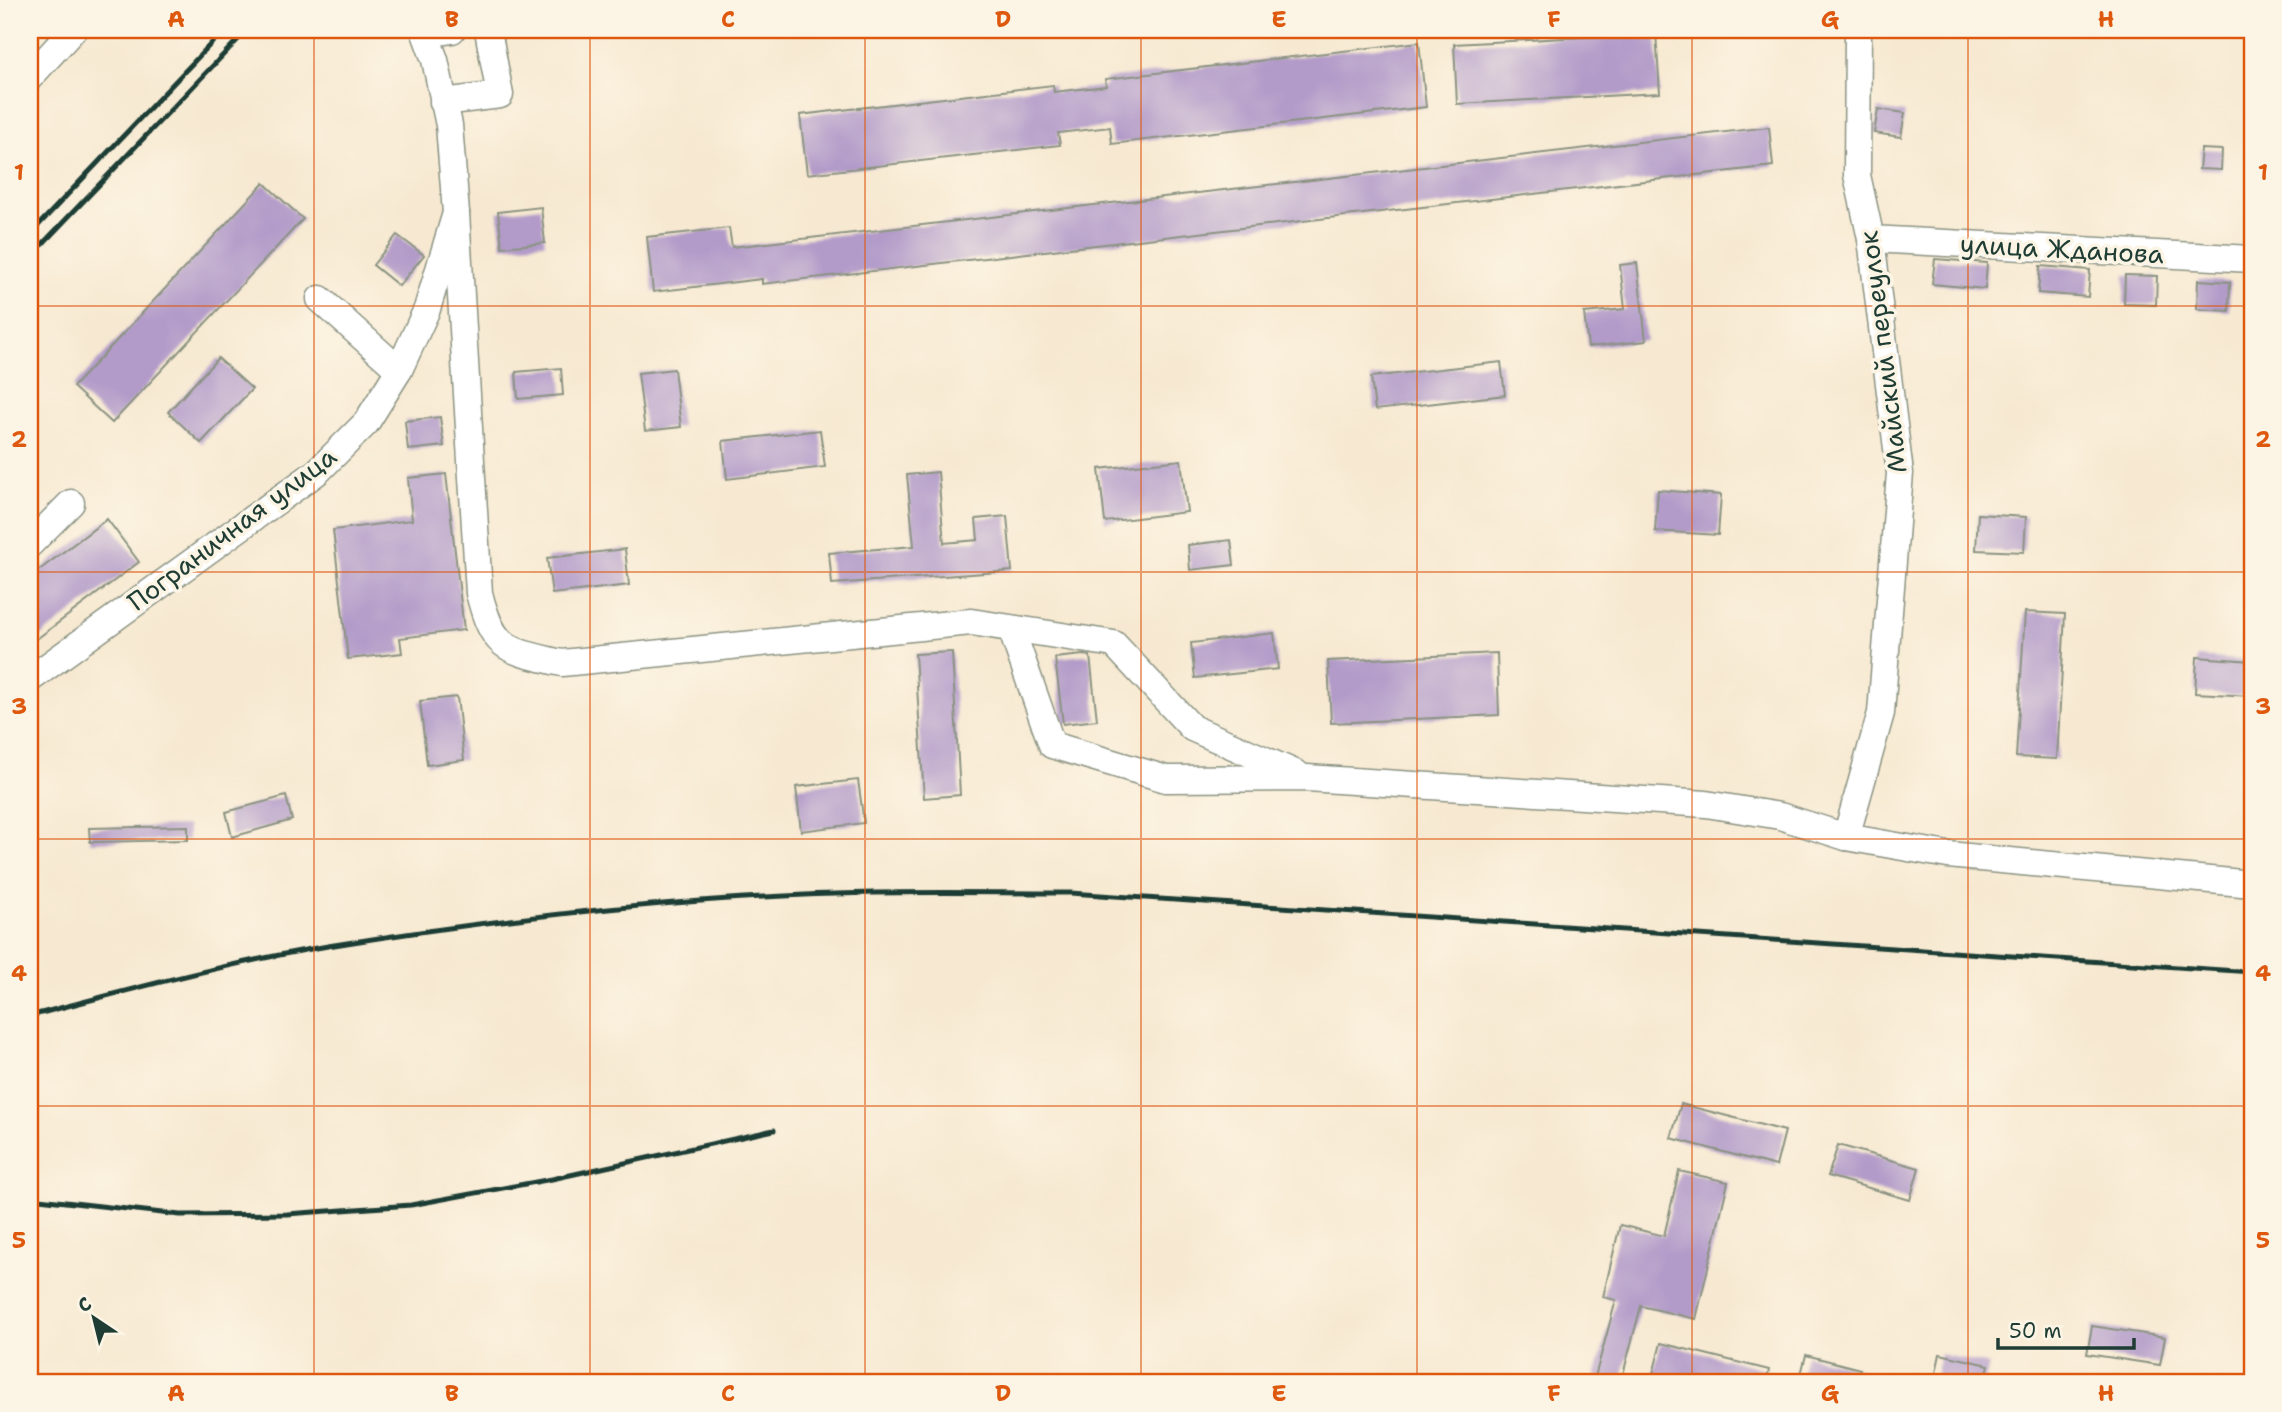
<svg xmlns="http://www.w3.org/2000/svg" width="2282" height="1412" viewBox="0 0 2282 1412" font-family="'Shantell Sans',sans-serif">
<style>
.building{fill:#b29bc9}
.lines{fill:none;stroke-linecap:round;stroke-linejoin:round}
.minor-casing{stroke:#8b9382;stroke-width:29}
.minor{stroke:#fff;stroke-width:26}
.rail{stroke:#1f3d34;stroke-width:5}
.grid{fill:none;stroke:#de580e;stroke-width:2;stroke-opacity:0.55}
.labels{text-anchor:middle;stroke-width:7;stroke-linejoin:round;paint-order:stroke}
.street-label{font-size:26px;fill:#1f3d34;stroke:#fcf5e5}
.neatline{fill:none;stroke:#de580e;stroke-width:2.5}
.grid-label{font-size:23px;text-anchor:middle;font-weight:bold;fill:#de580e}
</style>
<rect width="100%" height="100%" fill="#fcf5e5"/>
<filter id="ink" filterUnits="userSpaceOnUse"><feTurbulence type="fractalNoise" baseFrequency=".0143" numOctaves="2"/><feDisplacementMap in="SourceGraphic" scale="14" xChannelSelector="R" yChannelSelector="G"/><feConvolveMatrix kernelMatrix="1 2 1 2 8 2 1 2 1" color-interpolation-filters="sRGB"/></filter>
<filter id="wash" filterUnits="userSpaceOnUse"><feTurbulence type="fractalNoise" baseFrequency=".00686" numOctaves="4" result="noise"/><feDisplacementMap in="SourceGraphic" scale="28" xChannelSelector="R" yChannelSelector="G"/><feGaussianBlur stdDeviation="1.57" result="paint"/><feColorMatrix in="noise" values="0 0 0 0 0 0 0 0 0 0 0 0 0 0 0 0 0 1.4 0 .05"/><feComposite in="paint" operator="in"/></filter>
<g filter="url(#wash)">
<rect width="100%" height="100%" fill="#f7e9d1"/>
<g id="blocks">
<g class="building">
<path d="M1656 33 1660 93 1457 104 1454 44Z"/>
<path d="M1419 42 1426 107 1112 144 1110 127 1058 133 1060 145 807 174 800 115 1053 85 1054 92 1106 86 1105 79Z"/>
<path d="M1878 109 1905 113 1901 137 1874 133Z"/>
<path d="M1769 127 1773 166 762 284V279L653 292 647 237 729 228 732 247Z"/>
<path d="M2201 149 2222 150 2221 170 2199 169Z"/>
<path d="M264 183 303 219 112 423 73 387Z"/>
<path d="M541 207 545 243 502 247 498 212Z"/>
<path d="M397 235 424 255 399 286 373 265Z"/>
<path d="M1935 259 1987 263 1985 289 1932 284Z"/>
<path d="M1637 263 1646 341 1588 347 1584 313 1625 309 1620 265Z"/>
<path d="M2040 266 2090 270 2088 297 2038 293Z"/>
<path d="M2125 275 2157 276 2156 305 2124 304Z"/>
<path d="M2198 280 2230 282 2229 311 2197 309Z"/>
<path d="M218 358 252 389 201 443 168 412Z"/>
<path d="M1501 362 1505 395 1375 410 1371 377Z"/>
<path d="M561 368 563 395 518 399 516 372Z"/>
<path d="M674 369 681 427 645 431 638 373Z"/>
<path d="M440 417 444 446 408 450 405 421Z"/>
<path d="M820 430 825 467 727 479 723 441Z"/>
<path d="M1181 460 1187 512 1105 522 1099 469Z"/>
<path d="M938 472 944 543 978 540 976 519 1007 516 1012 571 832 584 829 553 914 546 907 475Z"/>
<path d="M446 474 464 630 400 638 402 653 348 659 333 530 412 520 408 478Z"/>
<path d="M1658 490 1721 495 1718 535 1655 531Z"/>
<path d="M1978 514 2026 517 2024 552 1976 550Z"/>
<path d="M107 519 139 562 30 644V577Z"/>
<path d="M1231 540 1234 565 1190 570 1188 545Z"/>
<path d="M625 549 629 585 552 594 547 558Z"/>
<path d="M2025 612 2065 614 2057 759 2016 757Z"/>
<path d="M1274 633 1278 669 1195 678 1191 643Z"/>
<path d="M952 652 960 795 924 798 915 654Z"/>
<path d="M1497 653 1499 715 1331 723 1328 661Z"/>
<path d="M1083 655 1090 656 1097 720 1063 724 1055 658Z"/>
<path d="M2197 657 2252 661V696L2195 693Z"/>
<path d="M457 697 464 760 427 765 420 701Z"/>
<path d="M858 780 864 823 801 831 796 787Z"/>
<path d="M286 796 292 820 232 837 226 812Z"/>
<path d="M188 826V840L90 842 89 828Z"/>
<path d="M1681 1104 1785 1131 1776 1166 1671 1138Z"/>
<path d="M1838 1145 1919 1168 1910 1200 1828 1176Z"/>
<path d="M1679 1171 1728 1182 1696 1319 1641 1306 1621 1382 1595 1377 1616 1300 1603 1297 1620 1225 1664 1236Z"/>
<path d="M2092 1326 2165 1337 2160 1365 2087 1354Z"/>
<path d="M1661 1343 1769 1370 1766 1382H1651Z"/>
<path d="M1940 1354 1989 1365 1985 1382H1934Z"/>
<path d="M1806 1355 1860 1369 1856 1382H1799Z"/>
</g>
</g>
</g>
<g filter="url(#ink)">
<use href="#blocks" fill-opacity="0" stroke="#8b9382" stroke-width="2"/>
<g class="lines">
<g class="minor-casing">
<g id="minor">
<path d="M426 34 452 30"/>
<path d="M30 77 73 30"/>
<path d="M443 102 500 95 488 30"/>
<path d="M456 213 479 593C494 652 507 650 562 663L971 622 1114 644 1192 728 1297 774"/>
<path d="M1871 239 2252 259"/>
<path d="M320 299 399 370"/>
<path d="M30 544 71 503"/>
<path d="M1012 631 1052 745 1166 779 1307 778 1706 804 1780 816 1846 837 1948 855 2252 884"/>
<path d="M30 679 317 472 366 423 399 370 427 309 456 213 449 125 435 60 424 30"/>
<path d="M1846 837 1881 713 1900 473 1871 239 1857 175 1858 30"/>
</g>
</g>
<use href="#minor" class="minor"/>
<g class="rail">
<path d="M30 234 224 30"/>
<path d="M30 257 247 30"/>
<path d="M30 1016C128 990 228 963 328 946 508 917 692 896 875 893 940 892 1005 893 1070 893L2252 972"/>
<path d="M30 1198 180 1215 287 1214 411 1205 552 1179 774 1130"/>
</g>
</g>
</g>
<path class="grid" d="M314 30V1382M590 30V1382M865 30V1382M1141 30V1382M1417 30V1382M1692 30V1382M1968 30V1382M30 306H2252M30 572H2252M30 839H2252M30 1106H2252"/>
<g class="labels">
<g class="street-label">
<text transform="translate(2062 249) rotate(3)" y="9">улица Жданова</text>
<text transform="translate(1883 352) rotate(-97)" y="9">Майский переулок</text>
<text transform="translate(232 529) rotate(-37)" y="9">Пограничная улица</text>
</g>
</g>
<rect width="2282" height="1412" fill="none" stroke="#fcf5e5" stroke-width="77"/>
<g transform="translate(94 1318) rotate(325)" stroke="#fcf5e5" stroke-width="5" paint-order="stroke">
<path d="M0-5L12 26L0 18L-12 26Z" fill="#1f3d34"/>
<text y="-10" font-size="19" font-weight="bold" text-anchor="middle" fill="#1f3d34">С</text>
</g>
<path d="M1998 1338v10h136v-10" fill="none" stroke="#1f3d34" stroke-width="3.5"/>
<text x="2009" y="1338" font-size="21" fill="#1f3d34" stroke="#fcf5e5" stroke-width="5" paint-order="stroke">50 m</text>
<rect x="38" y="38" width="2206" height="1336" class="neatline"/>
<g class="grid-label">
<text x="176" y="27">A</text>
<text x="452" y="27">B</text>
<text x="728" y="27">C</text>
<text x="1003" y="27">D</text>
<text x="1279" y="27">E</text>
<text x="1554" y="27">F</text>
<text x="1830" y="27">G</text>
<text x="2106" y="27">H</text>
<text x="19" y="180">1</text>
<text x="2263" y="180">1</text>
<text x="19" y="447">2</text>
<text x="2263" y="447">2</text>
<text x="19" y="714">3</text>
<text x="2263" y="714">3</text>
<text x="19" y="981">4</text>
<text x="2263" y="981">4</text>
<text x="19" y="1248">5</text>
<text x="2263" y="1248">5</text>
<text x="176" y="1401">A</text>
<text x="452" y="1401">B</text>
<text x="728" y="1401">C</text>
<text x="1003" y="1401">D</text>
<text x="1279" y="1401">E</text>
<text x="1554" y="1401">F</text>
<text x="1830" y="1401">G</text>
<text x="2106" y="1401">H</text>
</g>
</svg>
